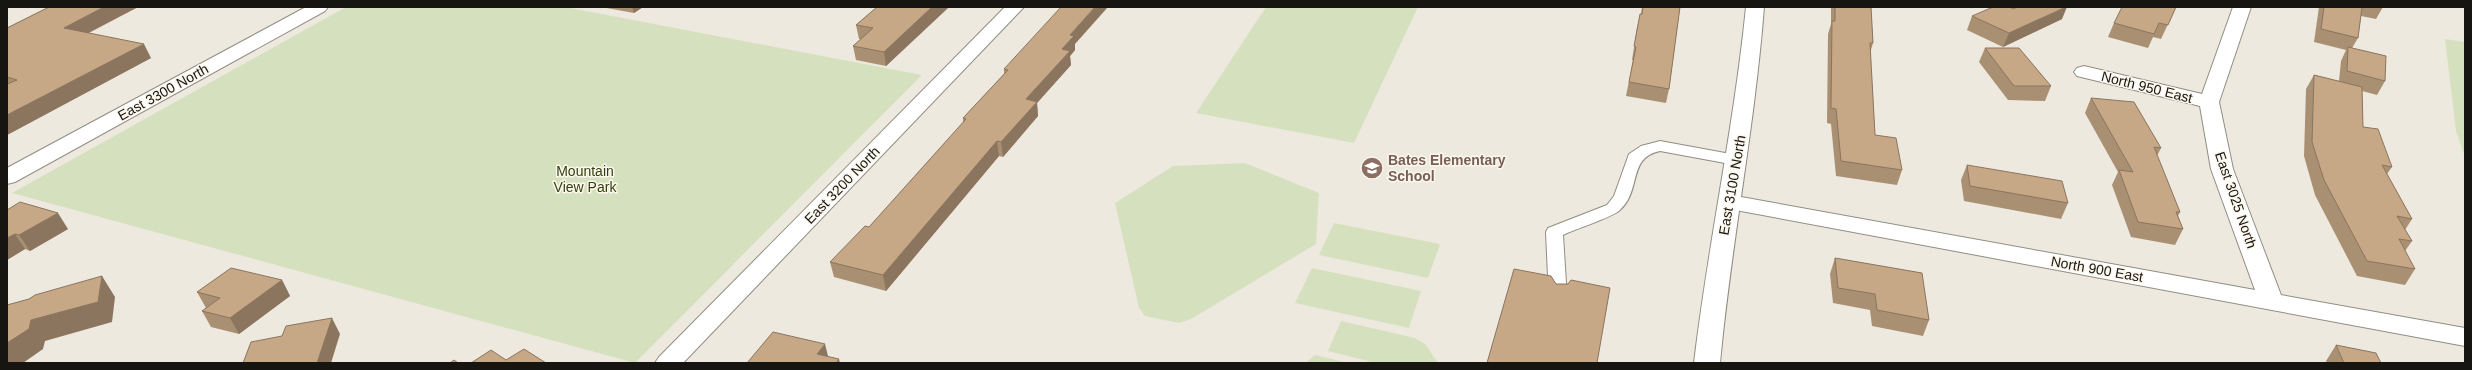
<svg xmlns="http://www.w3.org/2000/svg" width="2472" height="370" viewBox="0 0 2472 370" font-family="Helvetica,sans-serif">
<style>
.green{fill:#d5e1be}
.lines{fill:none;stroke-linecap:round;stroke-linejoin:round}
.lane-casing{stroke:#918d83;stroke-width:2}
.street-casing{stroke:#918d83;stroke-width:2}
.secondary-casing{stroke:#918d83;stroke-width:2}
.lane{fill:#fff;fill-rule:evenodd}
.street{fill:#fff;fill-rule:evenodd}
.secondary{fill:#fff;fill-rule:evenodd}
.wall{fill:#aa9073}
.shaded-wall{fill:#8b755e}
.building{fill:#c6a786;stroke:#8b755e}
.labels{text-anchor:middle;stroke-width:3;stroke-linejoin:round;paint-order:stroke}
.street-label{font-size:14px;fill:#171511;stroke:#fbf7ec}
.education-label{font-size:14px;font-weight:bold;fill:#785e54;stroke:#fbf7ec;text-anchor:start}
.park-label{font-size:14px;fill:#344011;stroke:#fbf7ec}
</style>
<rect width="100%" height="100%" fill="#eee9df"/>
<g class="green">
<path d="M346 7H565L922 75 635 363 12 193Z"/>
<path d="M1266 7H1418L1354 143 1196 113Z"/>
<path d="M2445 39 2465 42V157L2456 131Z"/>
<path d="M1245 163 1319 193 1316 244 1191 319 1179 323 1145 316 1139 308 1115 203 1173 166Z"/>
<path d="M1334 223 1440 244 1428 278 1319 255Z"/>
<path d="M1312 268 1421 291 1409 328 1295 303Z"/>
<path d="M1341 321 1415 338 1425 344 1438 363H1376L1328 351Z"/>
<path d="M1315 355 1348 363H1306Z"/>
</g>
<g class="lines">
<g class="lane-casing">
<path id="lane" d="M1660 141 1736 155 1744 160 1736 165 1660 151C1627 158 1642 190 1620 210 1611 218 1575 229 1563 235L1567 299 1564 303H1552L1549 299 1546 232 1548 228 1607 205 1614 196 1629 154 1641 146Z"/>
</g>
<g class="street-casing">
<g id="street">
<path d="M306 7H328L325 11 15 182 7 184V168Z"/>
<path d="M1005 7H1024L683 363H655L659 357Z"/>
<path d="M2233 7H2251L2219 102 2233 169 2281 295 2465 328V346L1730 209 1722 207 1719 202 1722 197 1730 195 2255 290 2211 169 2200 106 2077 76 2074 72 2077 68 2084 66 2202 94Z"/>
</g>
</g>
<g class="secondary-casing">
<path id="secondary" d="M1746 7H1764C1755 126 1731 244 1720 363H1694C1708 244 1734 127 1746 7Z"/>
</g>
<use href="#lane" class="lane"/>
<use href="#street" class="street"/>
<use href="#secondary" class="secondary"/>
</g>
<g class="wall">
<path d="M49 7H138L89 33 151 58 7 135V28Z"/>
<path d="M601 7H643L634 13Z"/>
<path d="M877 7H949L886 66 856 60 853 46 861 39H859L856 25Z"/>
<path d="M1642 7H1680L1669 89 1666 103 1626 96 1633 60H1632L1637 28 1641 14Z"/>
<path d="M1831 7H1871L1873 43 1870 53 1875 135 1902 170 1897 185 1836 176 1831 124 1827 123 1828 34 1831 24Z"/>
<path d="M2176 7 2161 39 2153 37 2148 48 2108 37 2114 23Z"/>
<path d="M2319 7H2383L2376 19 2361 16 2358 38 2352 48 2385 81 2377 95 2362 91 2363 127 2392 167 2387 174 2412 219 2405 230 2412 241 2405 251 2415 269 2405 285 2357 276 2315 195 2304 156 2306 89 2314 75 2339 81 2341 61 2346 50 2314 42Z"/>
<path d="M1972 16 2062 19 2003 47 1967 30Z"/>
<path d="M1075 44V50L1070 56 1071 65 1037 103 1038 116 1003 157 999 156 886 291 834 277 830 262 869 227 963 123V118L1004 74V69Z"/>
<path d="M1985 48 2051 86 2045 101 2008 100 1979 62Z"/>
<path d="M2091 98 2161 148 2157 156 2180 212 2178 216 2183 229 2175 245 2131 237 2112 185 2118 172 2085 113Z"/>
<path d="M1967 165 2068 203 2061 219 1964 201 1961 180Z"/>
<path d="M7 210 68 229 30 251 25 249 7 260Z"/>
<path d="M1835 258 1929 320 1923 336 1872 326 1870 310 1833 303 1830 274Z"/>
<path d="M282 280 290 296 239 334 211 327 202 311 206 308 197 292Z"/>
<path d="M2336 345 2381 363H2327L2326 361Z"/>
</g>
<g class="shaded-wall">
<path d="M104 7H138L72 41 64 28Z"/>
<path d="M632 7H643L634 13Z"/>
<path d="M932 7H949L886 66 884 52Z"/>
<path d="M1095 7H1108L1075 44V50L1070 56 1071 65 1037 103 1038 116 1003 157 1001 142 1026 99 1062 49 1070 35Z"/>
<path d="M2066 7H2067L2062 19 2003 47 2009 33Z"/>
<path d="M144 44 151 58 7 135V115Z"/>
<path d="M997 141 999 156 886 291 883 275Z"/>
<path d="M58 213 68 229 30 251 19 235Z"/>
<path d="M15 234 25 249 7 260V238Z"/>
<path d="M102 276 115 297 112 322 45 341 43 349 23 363H7V343L31 320Z"/>
<path d="M282 280 290 296 239 334 230 318Z"/>
<path d="M332 318 340 334 331 363H317Z"/>
<path d="M825 344 829 360 817 354Z"/>
<path d="M839 359 840 363H836Z"/>
</g>
<g class="building">
<path d="M49 7H104L64 28 144 44 7 115V84L17 80 7 77V28Z"/>
<path d="M877 7H932L884 52 853 46 873 28 856 25Z"/>
<path d="M1061 7H1095L1070 35 1074 36 1062 49 1070 51 1026 99 1037 102 1001 142 997 141 883 275 830 262 865 226 869 227 966 119 963 118 1008 70 1004 69Z"/>
<path d="M1643 7H1680L1669 89 1629 82 1636 47 1634 46 1640 14H1642Z"/>
<path d="M1835 7H1871L1873 43H1870L1875 135 1896 138 1902 170 1841 161 1836 109 1831 108 1832 21H1835Z"/>
<path d="M1993 7H2010L2013 9 2017 7H2066L2009 33 1972 16Z"/>
<path d="M2122 7H2176L2168 25 2159 23 2154 34 2114 23Z"/>
<path d="M2324 7H2362L2358 38 2321 29Z"/>
<path d="M2348 47 2386 56 2385 81 2347 71Z"/>
<path d="M1985 48H2019L2051 86H2014Z"/>
<path d="M2314 75 2362 87 2363 127 2378 129 2392 167 2382 165 2412 219 2397 216 2412 241 2399 239 2415 269 2367 261 2324 180 2312 142Z"/>
<path d="M2091 98 2134 102 2161 148 2154 147 2180 212H2176L2183 229 2138 222 2119 170 2133 172Z"/>
<path d="M1967 165 2062 181 2068 203 1970 186Z"/>
<path d="M20 202 58 213 19 235 15 234 7 238V210Z"/>
<path d="M1835 258 1922 273 1929 320 1877 310 1875 294 1838 288Z"/>
<path d="M231 268 282 280 230 318 202 311 220 298 197 292Z"/>
<path d="M1514 269 1551 276 1556 284H1568L1571 280 1610 288 1597 363H1487Z"/>
<path d="M102 276 98 302 31 320 29 329 7 343V305L29 299 35 295Z"/>
<path d="M332 318 317 363H243L251 342 282 336 286 326Z"/>
<path d="M773 332 825 344 817 354 839 359 836 363H747Z"/>
<path d="M2336 345 2376 353 2381 363H2344Z"/>
<path d="M524 349 546 363H471L491 350 506 360Z"/>
<path d="M454 360 458 363H450Z"/>
</g>
<defs>
<g id="school-disc" transform="scale(1.15)"><circle r="9.5" fill="#8d6e63" stroke="#fbf7ec"/><path d="M0-5L7-2L0 1L-7-2ZM-4 1L0 2.5L4 1V4Q0 6-4 4Z" fill="#fff"/></g>
</defs>
<g fill-rule="evenodd">
<use href="#school-disc" x="1372" y="168"/>
</g>
<g class="labels">
<g class="street-label">
<text transform="translate(2147 87) rotate(14)" y="5">North 950 East</text>
<text transform="translate(163 92) rotate(-29)" y="5">East 3300 North</text>
<text transform="translate(842 185) rotate(-46)" y="5">East 3200 North</text>
<text transform="translate(1732 185) rotate(-80)" y="5">East 3100 North</text>
<text transform="translate(2236 200) rotate(71)" y="5">East 3025 North</text>
<text transform="translate(2097 269) rotate(10)" y="5">North 900 East</text>
</g>
<g class="education-label">
<text x="1388" y="165">Bates Elementary<tspan x="1388" dy="16">School</tspan></text>
</g>
<g class="park-label">
<text x="585" y="176">Mountain<tspan x="585" dy="16">View Park</tspan></text>
</g>
</g>
<rect width="2472" height="370" fill="none" stroke="#171511" stroke-width="16"/>
</svg>
